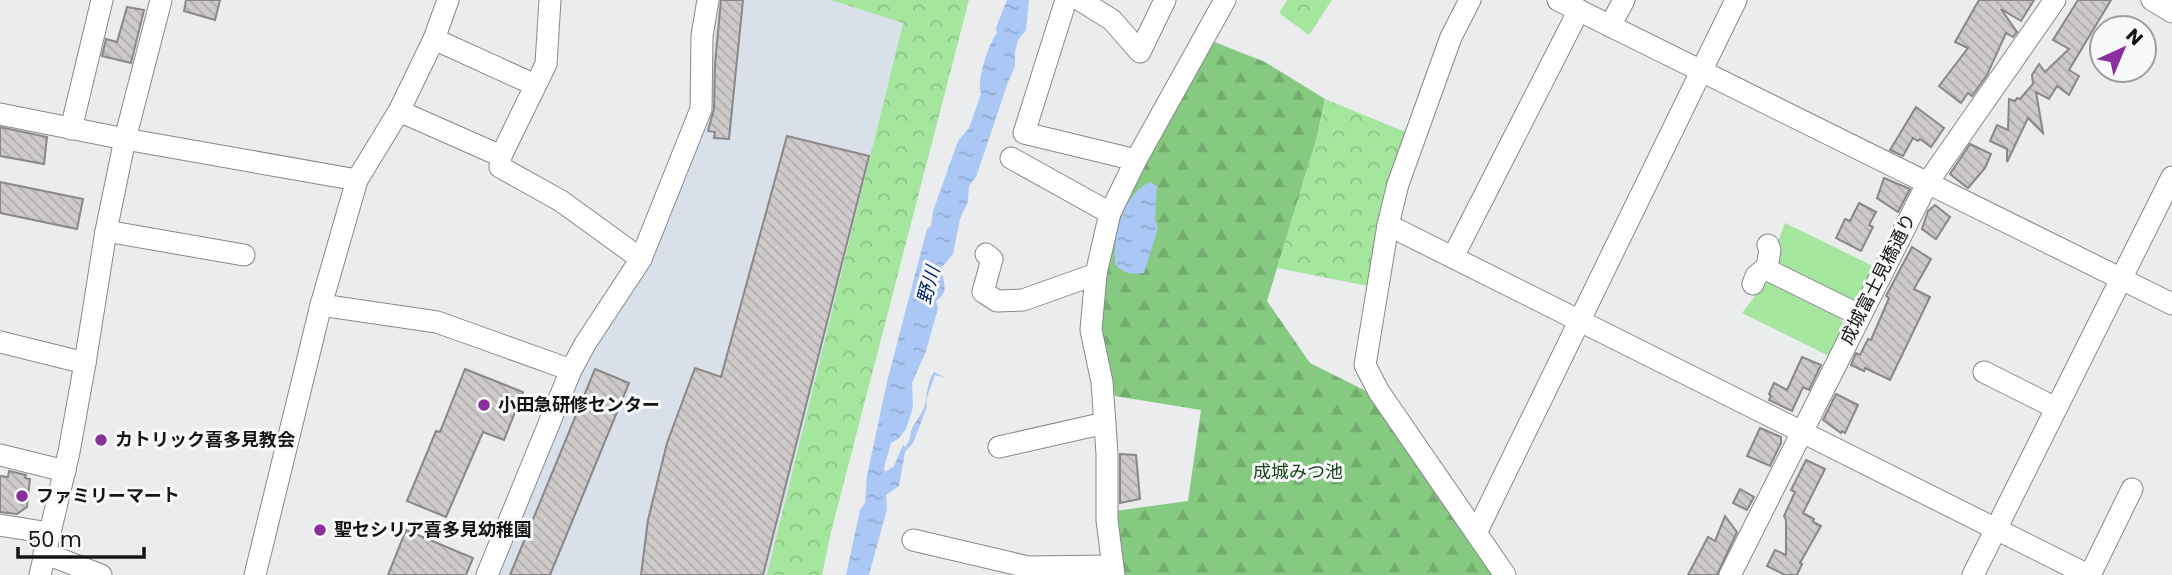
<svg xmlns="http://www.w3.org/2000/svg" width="2172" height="575" viewBox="0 0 2172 575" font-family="Poppins,'Noto Sans JP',sans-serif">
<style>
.built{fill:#dae0e9}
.forest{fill:url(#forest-firs)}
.park{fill:url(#park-crowns)}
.garden{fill:#a4e69e}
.water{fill:url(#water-ripples)}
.building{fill:url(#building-back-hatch);stroke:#8a8787;stroke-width:2}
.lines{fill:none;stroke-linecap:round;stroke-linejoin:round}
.minor-casing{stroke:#87898b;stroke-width:23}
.minor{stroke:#fff;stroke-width:21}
.poi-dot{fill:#8a2f9b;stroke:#f7f9fb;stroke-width:2.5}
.labels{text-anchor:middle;stroke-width:6;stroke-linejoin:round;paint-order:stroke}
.street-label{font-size:18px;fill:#141516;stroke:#f7f9fb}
.poi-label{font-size:18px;font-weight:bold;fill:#141516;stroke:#f7f9fb;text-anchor:start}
.park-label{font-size:18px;fill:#154314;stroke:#f7f9fb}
.water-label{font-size:19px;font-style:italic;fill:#002364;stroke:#f7f9fb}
</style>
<defs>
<pattern id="forest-firs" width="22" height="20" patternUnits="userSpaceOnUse" patternTransform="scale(1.75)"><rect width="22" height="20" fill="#86c981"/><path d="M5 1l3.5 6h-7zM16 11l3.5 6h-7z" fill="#73ac6f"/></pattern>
<pattern id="park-crowns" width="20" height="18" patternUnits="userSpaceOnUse" patternTransform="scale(1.75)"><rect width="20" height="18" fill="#a4e69e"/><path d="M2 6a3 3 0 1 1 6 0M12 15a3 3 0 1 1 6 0" fill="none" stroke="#8cc487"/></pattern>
<pattern id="water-ripples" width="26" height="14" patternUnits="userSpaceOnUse" patternTransform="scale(1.75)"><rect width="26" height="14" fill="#aac7f6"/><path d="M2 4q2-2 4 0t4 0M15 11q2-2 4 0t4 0" fill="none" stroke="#91aad2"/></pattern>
<pattern id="building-back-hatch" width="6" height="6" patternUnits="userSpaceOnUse" patternTransform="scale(1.75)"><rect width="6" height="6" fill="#cdcac9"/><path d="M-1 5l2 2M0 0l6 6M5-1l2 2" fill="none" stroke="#afadac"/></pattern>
</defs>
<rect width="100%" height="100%" fill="#eaecee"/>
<path class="built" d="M716 0H831L903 22 767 575H499L580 376 593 348 653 255 711 36Z"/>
<path class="forest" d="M1202 37 1265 62 1325 99 1317 137 1267 301 1310 363 1386 401 1498 575H1121L1115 511 1188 501 1201 410 1115 396 1093 318 1095 262Z"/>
<g class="park">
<path d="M831 0H969L831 532 822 575H767L903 23Z"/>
<path d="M1287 0H1332L1309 35 1279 13Z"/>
<path d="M1325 99 1415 136 1378 288 1277 268 1317 137Z"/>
</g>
<g class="garden">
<path d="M1785 223 1875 267 1859 299 1850 301 1777 265 1776 246Z"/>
<path d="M1770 282 1840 318 1845 327 1829 356 1742 313 1765 283Z"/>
</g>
<g class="water">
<path d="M1007 0H1029L1026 30 1018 40 1015 52V67L1008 82 976 177 969 186 968 201 960 219 953 254 942 267C942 282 951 290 936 301L938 308 926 351 912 383 913 407 906 429 898 439 891 443 884 468 885 472 894 466 903 445 905 447C910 441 910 438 911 431 914 422 923 414 925 405 927 394 927 383 934 372L945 378 935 375 926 400 927 407 913 443 905 452 899 486 886 495 887 509 869 575H846L860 510 865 503 867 476 887 382 927 229 931 226 933 211 958 141 969 128 981 94C976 83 988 44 997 33L996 28Z"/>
<path d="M1150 182 1157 186 1155 218 1158 228 1144 273C1132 275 1123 273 1115 264 1113 236 1122 195 1150 182Z"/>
</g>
<g class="building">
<path d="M186 0H220L215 20 184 11Z"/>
<path d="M721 0H743L729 139 714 138 715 132 708 131 714 109 715 64Z"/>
<path d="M1979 0H2034L2021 21 2001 9 2017 32 2013 37 2006 33 1987 75 1972 96 1968 93 1961 103 1939 86 1968 48 1955 42Z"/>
<path d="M2078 0H2111L2069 70 2079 76 2069 95 2057 86 2049 99 2036 92 2043 133 2028 118 2007 162V149L1990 141 1997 125 2008 130 2009 99 2015 101 2017 98 2020 99 2033 84 2032 75 2039 64 2045 72 2069 49 2053 40Z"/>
<path d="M127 7 144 10 131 63 102 56 106 39 117 42Z"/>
<path d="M1916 107 1944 128 1931 147 1920 139 1918 141 1913 138 1903 156 1890 150Z"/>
<path d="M0 127 47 137 44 164 0 156Z"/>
<path d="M787 136 869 156 763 575H641L648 520 667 443 695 368 721 377Z"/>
<path d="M1970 144 1991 154 1985 168 1968 188 1950 174Z"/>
<path d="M1884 178 1910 189 1898 212 1877 198Z"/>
<path d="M0 182 83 199 77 229 0 213Z"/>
<path d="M1859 203 1876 212 1869 225 1873 227 1861 251 1836 238 1845 219 1850 221Z"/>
<path d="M1935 205 1950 217 1936 239 1922 229 1928 211Z"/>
<path d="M1912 247 1931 259 1914 289 1930 297 1890 380 1865 368 1864 371 1851 365 1856 353 1860 355 1868 339 1871 340 1889 298 1886 296Z"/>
<path d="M1802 357 1821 365 1809 390 1803 387 1792 411 1769 400 1771 396 1769 394 1774 383 1787 390Z"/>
<path d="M465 369 523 392 504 440 483 432 446 517 407 501 436 431 440 432Z"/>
<path d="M595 369 629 383 550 575H510Z"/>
<path d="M1836 394 1858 405 1845 433 1842 431 1841 433 1823 420Z"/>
<path d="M1760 428 1781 437V443L1770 466 1747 456Z"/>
<path d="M1120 454 1136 455 1140 499 1120 503Z"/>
<path d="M1806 460 1825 469 1803 513 1814 519 1813 522 1821 526 1800 563 1802 564 1797 575H1785L1767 566 1775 550 1786 555V520L1784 516 1795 492 1791 490Z"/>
<path d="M9 471 26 475 25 478 30 479 27 507 17 514 0 512V476L8 477Z"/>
<path d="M1740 489 1754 497 1747 510 1733 503Z"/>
<path d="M1725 516 1737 532 1717 575H1688L1708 537 1715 541Z"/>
<path d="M406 530 473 558 466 575H388Z"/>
</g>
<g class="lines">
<g class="minor-casing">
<g id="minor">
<path d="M550 0 546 64 501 156 500 167 561 201 641 259"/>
<path d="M1066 0 1024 133 1136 160"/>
<path d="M1080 0 1112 20 1140 52 1165 0"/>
<path d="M1470 0 1451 37 1398 184 1388 225 1365 365 1379 392 1505 575"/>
<path d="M1558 0 2172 304"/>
<path d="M2152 0 2172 12"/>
<path d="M1610 26 1624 0"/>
<path d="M434 39 535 85"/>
<path d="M399 111 501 156"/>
<path d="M0 114 125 139 357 180"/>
<path d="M71 129 102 0"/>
<path d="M1011 158 1110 213"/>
<path d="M1388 225 2088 575"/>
<path d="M106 231 244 255"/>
<path d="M1768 245 1770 250 1767 267 1770 271 1859 315"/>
<path d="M986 254 992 259 983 292 997 301 1023 300 1096 274"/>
<path d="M1453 257 1579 10"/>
<path d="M1753 284 1756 276 1767 267"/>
<path d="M321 305 437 322 571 370"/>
<path d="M0 342 85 363"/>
<path d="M1984 372 2056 408"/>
<path d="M999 447 1105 423"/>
<path d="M0 455 65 471"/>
<path d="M0 525 49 533"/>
<path d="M1477 531 1736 0"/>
<path d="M913 540 1028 567 1112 566"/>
<path d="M44 553 101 575"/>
<path d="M40 575 69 452 85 363 106 231 125 139 161 0"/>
<path d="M255 575 321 305 357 180 399 111 434 39 448 0"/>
<path d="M487 575 571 370 585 344 641 259 701 109 702 36 708 0"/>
<path d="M1114 575 1107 520V454L1102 382 1091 330 1096 274 1110 213 1136 160 1225 0"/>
<path d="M1730 575 1928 182 2055 0"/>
<path d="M1973 575 2172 177"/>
<path d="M2090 575 2132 489"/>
</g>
</g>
<use href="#minor" class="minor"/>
</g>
<g class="poi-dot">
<circle cx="484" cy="405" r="7"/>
<circle cx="101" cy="440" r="7"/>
<circle cx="22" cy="496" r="7"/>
<circle cx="320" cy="530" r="7"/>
</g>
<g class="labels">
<g class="street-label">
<text transform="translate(1878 279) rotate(-63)" y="6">成城富士見橋通り</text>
</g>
<g class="poi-label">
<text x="498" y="411">小田急研修センター</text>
<text x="115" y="446">カトリック喜多見教会</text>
<text x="36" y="502">ファミリーマート</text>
<text x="334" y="536">聖セシリア喜多見幼稚園</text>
</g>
<g class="park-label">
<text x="1298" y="478">成城みつ池</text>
</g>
<g class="water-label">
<text transform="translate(928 285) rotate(-75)" y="7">野川</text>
</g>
</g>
<g transform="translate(2123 49) rotate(44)"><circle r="33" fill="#f7f9fb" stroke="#9c9e9f" stroke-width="2"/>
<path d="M0-5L12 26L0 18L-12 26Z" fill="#8a2f9b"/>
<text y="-10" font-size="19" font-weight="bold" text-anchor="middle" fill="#141516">N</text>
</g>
<path d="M18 547v10h126v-10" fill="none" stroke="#141516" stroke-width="3.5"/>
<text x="28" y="547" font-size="21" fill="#141516" stroke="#f7f9fb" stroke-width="5" paint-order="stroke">50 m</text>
</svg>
